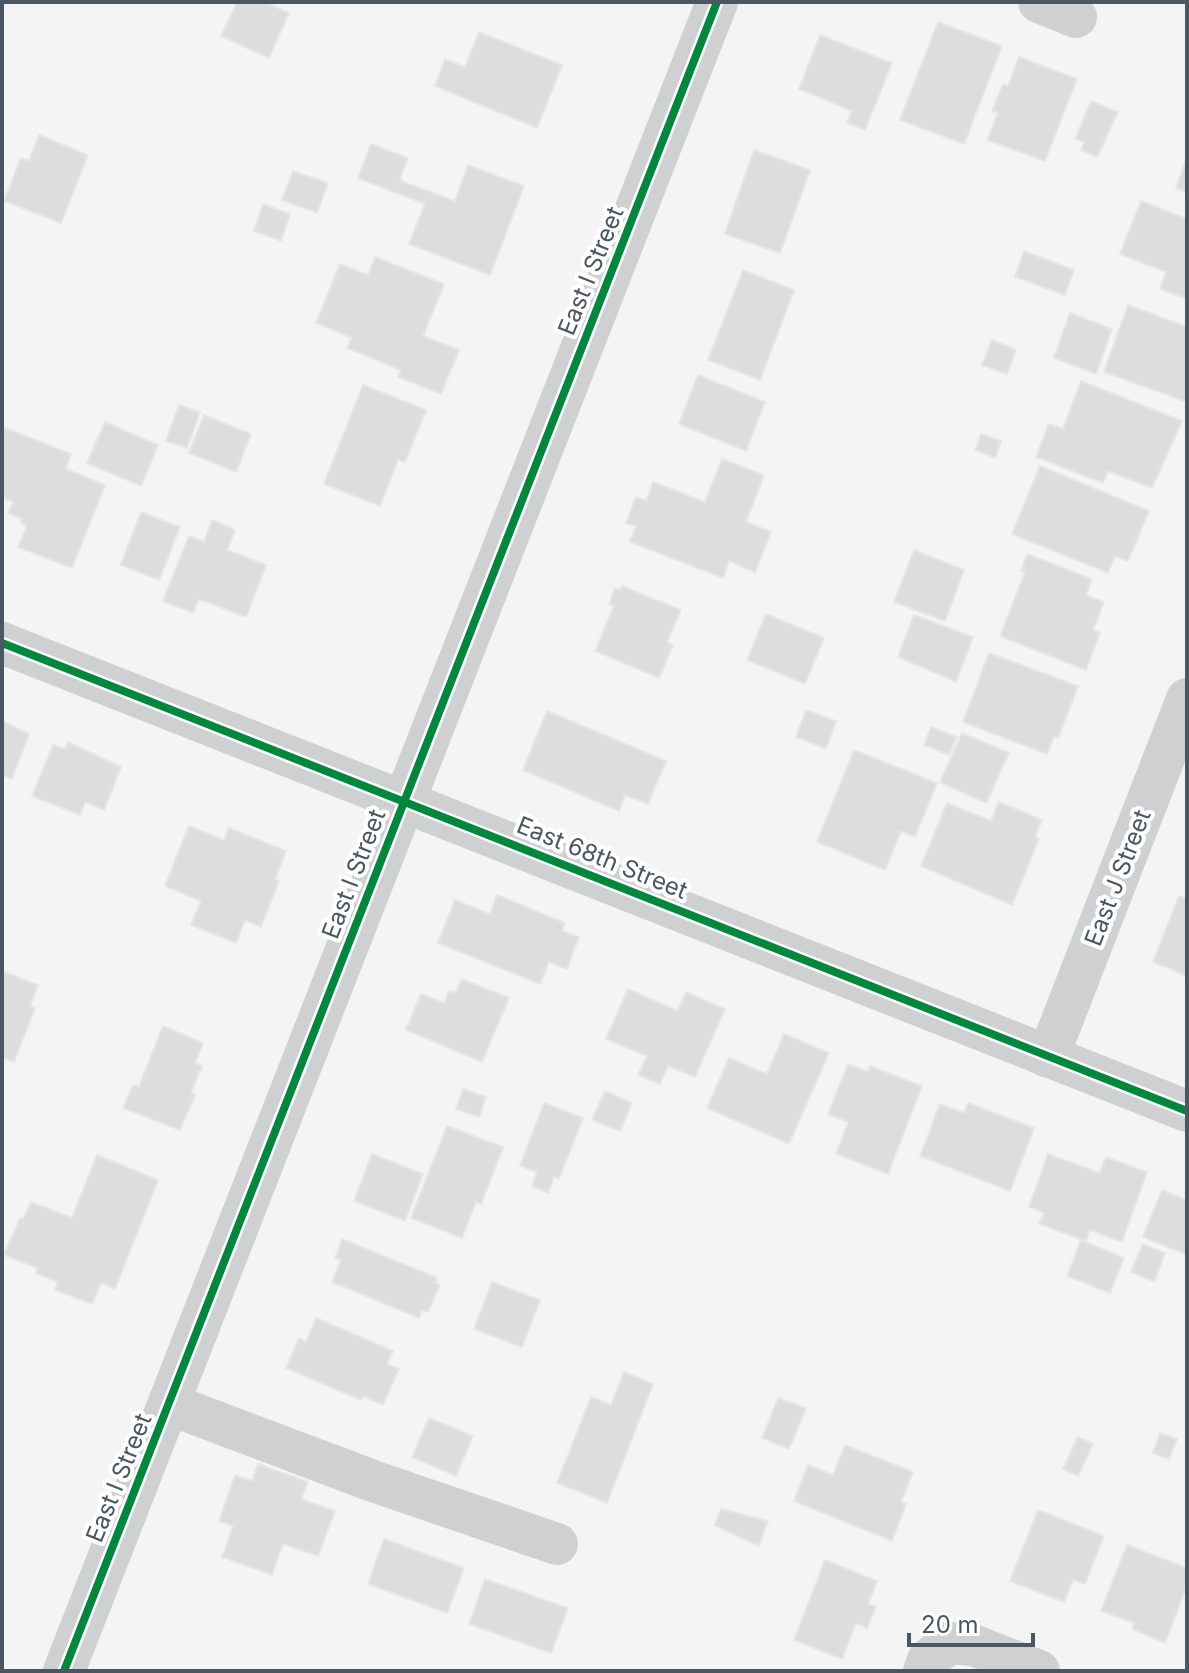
<svg xmlns="http://www.w3.org/2000/svg" width="1189" height="1673" viewBox="0 0 1189 1673" font-family="Inter,sans-serif">
<style>
.building{fill:#ddddde;stroke:#e5e6e7;stroke-width:2}
.lines{fill:none;stroke-linecap:round;stroke-linejoin:round}
.minor{stroke:#ced0d2;stroke-width:42}
.cycleway-casing{stroke:#fff;stroke-width:13}
.cycleway{stroke:#00873e;stroke-width:8}
.labels{text-anchor:middle;stroke-width:8;stroke-linejoin:round;paint-order:stroke}
.street-label{font-size:24px;fill:#4a5661;stroke:#fff}
</style>
<rect width="100%" height="100%" fill="#f4f4f4"/>
<g class="building">
<path d="M237 2H265L289 13 269 58 221 36Z"/>
<path d="M938 22 1002 46 964 144 900 120Z"/>
<path d="M479 32 562 65 537 128 435 86 445 59 465 67Z"/>
<path d="M820 35 892 63 865 130 847 123 852 111 799 89Z"/>
<path d="M1019 57 1077 79 1045 161 987 140 998 113 992 111 1003 84 1008 86Z"/>
<path d="M1091 101 1118 112 1097 157 1081 150 1084 142 1075 139Z"/>
<path d="M39 135 88 155 61 223 4 201 21 158 29 161Z"/>
<path d="M371 144 408 158 400 178 403 182 455 201 468 165 524 186 490 275 409 244 425 204 358 178Z"/>
<path d="M754 150 810 170 780 253 725 234Z"/>
<path d="M1187 158V192L1176 188Z"/>
<path d="M293 171 328 183 317 213 282 200Z"/>
<path d="M1141 201 1187 219V299L1160 289 1166 272 1120 254Z"/>
<path d="M263 204 290 214 281 241 254 231Z"/>
<path d="M1024 251 1074 270 1065 295 1015 277Z"/>
<path d="M375 257 444 284 423 336 459 350 441 394 398 377 401 370 347 348 352 338 316 323 340 264 368 275Z"/>
<path d="M743 270 794 290 760 380 708 360Z"/>
<path d="M1128 305 1187 327V402L1104 372Z"/>
<path d="M1070 313 1112 329 1096 374 1054 358Z"/>
<path d="M992 340 1016 350 1007 374 982 365Z"/>
<path d="M698 375 765 402 746 451 679 424Z"/>
<path d="M1081 381 1182 421 1152 488 1108 471 1103 483 1036 457 1049 424 1063 429Z"/>
<path d="M363 385 426 410 405 462 398 460 380 506 324 484Z"/>
<path d="M179 405 200 412 187 448 166 441Z"/>
<path d="M204 415 251 434 236 472 189 453Z"/>
<path d="M105 422 158 445 141 486 87 463Z"/>
<path d="M3 427 71 454 66 469 105 485 72 568 18 547 27 526 21 523 22 519 8 513 13 502 2 497Z"/>
<path d="M981 434 1001 441 995 458 975 450Z"/>
<path d="M722 459 764 475 746 522 771 532 755 572 729 561 723 578 630 542 636 526 626 523 636 497 646 501 653 482 705 502Z"/>
<path d="M1040 466 1149 511 1128 561 1115 556 1108 573 1012 534Z"/>
<path d="M141 512 180 527 159 580 121 565Z"/>
<path d="M212 520 235 530 227 550 266 565 246 617 199 599 193 613 163 601 189 536 204 542Z"/>
<path d="M914 550 964 570 945 621 894 602Z"/>
<path d="M1027 554 1092 579 1086 595 1104 602 1093 630 1100 633 1086 670 1000 636 1025 572 1021 571Z"/>
<path d="M622 586 681 610 667 642 673 645 659 678 595 651 614 606 609 604 615 588 620 590Z"/>
<path d="M766 614 824 638 805 684 747 660Z"/>
<path d="M914 615 973 637 956 682 898 657Z"/>
<path d="M989 653 1078 686 1058 738 1054 737 1047 754 963 722Z"/>
<path d="M806 710 836 721 826 749 796 737Z"/>
<path d="M547 711 666 761 648 804 625 795 619 811 523 770Z"/>
<path d="M2 721 29 734 12 779 2 775Z"/>
<path d="M931 727 957 737 949 755 924 745Z"/>
<path d="M962 733 1009 753 986 803 940 782Z"/>
<path d="M68 742 121 767 104 810 85 802 80 815 32 796 53 745 65 749Z"/>
<path d="M854 750 937 783 915 837 901 831 885 870 817 842Z"/>
<path d="M999 802 1042 820 1035 837 1039 839 1012 905 921 866 947 803 991 821Z"/>
<path d="M189 826 224 840 229 828 286 851 275 879 279 881 261 927 245 920 236 943 191 925 201 901 165 886Z"/>
<path d="M497 895 565 923 562 931 579 937 567 969 549 962 540 984 438 943 455 900 490 914Z"/>
<path d="M1179 896 1187 899V976L1153 962Z"/>
<path d="M2 971 38 985 30 1006 35 1008 14 1062 2 1057Z"/>
<path d="M462 979 509 998 482 1062 406 1030 421 994 445 1003 449 991 455 993Z"/>
<path d="M628 989 678 1011 686 992 725 1009 695 1077 668 1066 660 1084 638 1075 647 1056 606 1039Z"/>
<path d="M163 1026 203 1043 195 1063 202 1066 191 1093 195 1095 180 1130 123 1108 133 1085 139 1087Z"/>
<path d="M784 1034 829 1053 789 1144 707 1108 729 1058 767 1074Z"/>
<path d="M848 1064 868 1072 870 1066 922 1086 888 1174 836 1154 848 1122 828 1114Z"/>
<path d="M463 1089 486 1097 479 1117 456 1109Z"/>
<path d="M605 1091 632 1103 620 1131 592 1120Z"/>
<path d="M544 1103 583 1118 559 1179 554 1177 548 1193 532 1186 537 1172 520 1166Z"/>
<path d="M968 1103 1034 1128 1010 1191 920 1156 940 1104 964 1113Z"/>
<path d="M447 1126 503 1147 481 1204 476 1202 462 1238 411 1218Z"/>
<path d="M372 1154 423 1174 405 1221 354 1201Z"/>
<path d="M1048 1154 1100 1173 1106 1157 1147 1172 1122 1242 1090 1230 1086 1241 1039 1224 1044 1213 1029 1207Z"/>
<path d="M97 1155 158 1180 115 1289 101 1283 92 1304 55 1290 58 1282 36 1273 38 1268 4 1255 20 1218 23 1219 31 1202 72 1218Z"/>
<path d="M1162 1190 1187 1200V1255L1143 1237Z"/>
<path d="M342 1239 437 1278 435 1283 440 1285 428 1312 422 1310 419 1318 332 1282 341 1260 335 1258Z"/>
<path d="M1081 1240 1124 1258 1110 1293 1067 1276Z"/>
<path d="M1143 1244 1165 1253 1154 1282 1131 1272Z"/>
<path d="M492 1282 540 1300 522 1347 474 1329Z"/>
<path d="M316 1318 393 1351 387 1364 399 1369 383 1405 363 1396 361 1400 286 1368 299 1338 306 1342Z"/>
<path d="M624 1372 653 1384 607 1503 557 1483 591 1397 611 1405Z"/>
<path d="M778 1398 806 1408 789 1449 762 1438Z"/>
<path d="M429 1418 473 1436 456 1476 412 1457Z"/>
<path d="M1160 1433 1177 1439 1169 1459 1153 1453Z"/>
<path d="M1078 1437 1093 1444 1078 1476 1063 1469Z"/>
<path d="M845 1445 913 1472 901 1502 906 1504 892 1541 794 1501 808 1465 833 1475Z"/>
<path d="M258 1464 308 1482 301 1499 335 1511 318 1556 283 1544 272 1575 222 1557 233 1526 219 1521 235 1475 252 1481Z"/>
<path d="M721 1509 768 1521 759 1546 714 1525Z"/>
<path d="M1038 1510 1104 1536 1085 1584 1073 1580 1064 1602 1010 1581Z"/>
<path d="M384 1539 464 1568 447 1613 368 1584Z"/>
<path d="M1127 1545 1187 1568V1585L1165 1643 1132 1629 1134 1623 1101 1611Z"/>
<path d="M825 1560 877 1581 868 1604 876 1607 867 1628 856 1623 842 1659 794 1640Z"/>
<path d="M485 1579 568 1608 551 1653 469 1624Z"/>
</g>
<g class="lines">
<g class="minor">
<path d="M1039 2 1076 17"/>
<path d="M2 643 1187 1111"/>
<path d="M1048 1057 1187 699"/>
<path d="M169 1404 373 1481 557 1544"/>
<path d="M64 1671 717 2"/>
<path d="M924 1671 928 1660 949 1643 973 1645 1039 1671"/>
</g>
<g class="cycleway-casing">
<g id="cycleway">
<path d="M2 643 1187 1111"/>
<path d="M64 1671 717 2"/>
</g>
</g>
<use href="#cycleway" class="cycleway"/>
</g>
<g class="labels">
<g class="street-label">
<text transform="translate(591 271) rotate(-68)" y="8">East I Street</text>
<text transform="translate(602 858) rotate(22)" y="8">East 68th Street</text>
<text transform="translate(354 874) rotate(-69)" y="8">East I Street</text>
<text transform="translate(1118 878) rotate(-69)" y="8">East J Street</text>
<text transform="translate(119 1478) rotate(-68)" y="8">East I Street</text>
</g>
</g>
<rect width="1189" height="1673" fill="none" stroke="#4a5661" stroke-width="8"/>
<path d="M909 1633v12h124v-12" fill="none" stroke="#4a5661" stroke-width="4"/>
<text x="921" y="1633" font-size="24" fill="#4a5661" stroke="#ffffff" stroke-width="6" paint-order="stroke">20 m</text>
</svg>
